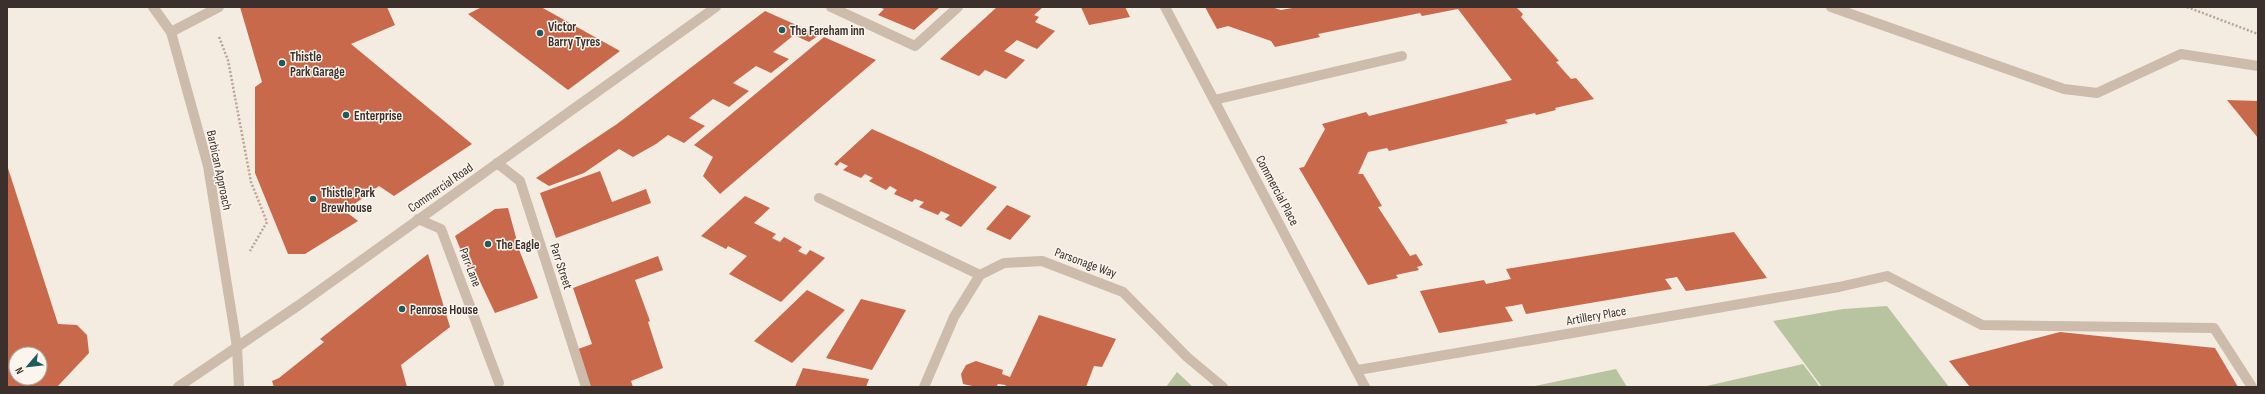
<svg xmlns="http://www.w3.org/2000/svg" width="2265" height="394" viewBox="0 0 2265 394" font-family="'Sofia Sans Condensed',sans-serif">
<style>
.green{fill:#b8c4a0}
.building{fill:#c8694b;fill-rule:evenodd}
.lines{fill:none;stroke-linecap:round;stroke-linejoin:round}
.path{stroke:#b9a596;stroke-width:2.5;stroke-dasharray:2 2;stroke-linecap:butt}
.minor{stroke:#cdbbac;stroke-width:10}
.poi-dot{fill:#1f5a5e;stroke:#fbf5ee;stroke-width:1.5}
.labels{text-anchor:middle;stroke-width:3;stroke-linejoin:round;paint-order:stroke}
.poi-label{font-size:13px;font-weight:bold;fill:#3b302b;stroke:#fbf5ee;text-anchor:start}
.street-label{font-size:13px;fill:#3b302b;stroke:#fbf5ee}
</style>
<rect width="100%" height="100%" fill="#f4ebe1"/>
<g class="green">
<path d="M1887 306 1949 387H1822L1773 321 1843 309Z"/>
<path d="M1803 364 1820 387H1702Z"/>
<path d="M1616 369 1627 387H1530Z"/>
<path d="M1177 372 1193 387H1166Z"/>
</g>
<g class="building">
<path d="M240 7H387L395 25 351 44 472 144 394 196 379 186 345 211 358 221 305 254H288L255 173V87L262 82Z"/>
<path d="M482 7H541L620 51 568 90 468 14Z"/>
<path d="M879 7H940L914 30 878 15 884 9Z"/>
<path d="M997 7H1043L1034 15 1039 17 1035 22 1055 31 1037 49 1017 40 1004 51 1025 60 1006 79 985 70 979 76 940 59Z"/>
<path d="M1081 7H1125L1130 17 1089 25Z"/>
<path d="M1205 7H1271L1281 10 1298 7H1516L1523 14 1521 17 1559 61 1556 62 1571 79 1576 78 1594 99 1555 108 1556 110 1536 115 1535 113 1505 120 1508 123 1389 151 1387 148 1368 152 1358 174H1363L1382 206 1378 207 1410 256 1416 254 1423 265 1417 267 1419 270 1396 275 1398 278 1368 285 1299 168 1304 167 1325 129 1322 124 1366 112 1369 116 1512 80 1458 9 1422 16 1420 13 1318 34 1320 37 1275 47 1271 41 1228 26 1217 29Z"/>
<path d="M765 11 819 35 809 42 794 35 773 52 789 59 771 73 756 66 733 83 749 91 729 107 713 99 689 118 705 126 684 143 668 135 656 144 633 157 619 149 584 173 549 186 536 178 617 124Z"/>
<path d="M824 37 876 60 720 194 703 176 713 157 694 145Z"/>
<path d="M2227 100 2258 101V138Z"/>
<path d="M872 129 921 151 997 187 961 227 945 219 950 215 941 211 938 215 919 207 924 202 915 199 912 202 894 194 897 190 890 186 886 190 869 181 873 178 865 174 861 178 843 170 848 166 840 162 837 166 834 164Z"/>
<path d="M7 165 58 324 77 325 87 335 89 353 57 387H7ZM16 354H40V378H16Z"/>
<path d="M600 171 612 202 646 189 651 203 556 238 540 193Z"/>
<path d="M745 196 770 208 754 223 776 234 772 238 780 242 784 237 802 247 798 251 806 255 810 250 825 258 781 302 729 274 747 256 728 246 726 249 701 236Z"/>
<path d="M1007 205 1031 216 1010 240 986 229Z"/>
<path d="M508 208 520 252 538 298 495 313 474 269 469 270 455 236 495 209Z"/>
<path d="M1734 232 1767 278 1686 291 1677 277 1665 279 1672 289 1526 314 1522 304 1512 306 1505 307 1513 321 1439 333 1420 291 1484 280 1486 284 1511 279 1506 269Z"/>
<path d="M428 254 450 327 401 365 407 387H274L272 381 279 378 324 342 320 339Z"/>
<path d="M658 256 663 270 635 280 650 321 648 322 663 368 631 381 633 387H590L578 349 592 344 573 288Z"/>
<path d="M807 290 845 310 792 363 754 341Z"/>
<path d="M861 299 906 310 872 370 826 358Z"/>
<path d="M1039 315 1116 339 1102 367 1094 366 1086 387H1005L1006 385 998 384 996 387H977L963 384 961 374 966 365 976 361 1003 370 1002 374 1010 377Z"/>
<path d="M2060 332 2215 348 2238 387H1970L1949 361Z"/>
<path d="M803 368 869 379 866 387H795Z"/>
</g>
<g class="lines">
<g class="path">
<path d="M2187 7 2258 34"/>
<path d="M219 37 228 60 251 182 267 222 250 251"/>
</g>
<g class="minor">
<path d="M153 7 171 32 208 166 237 347 239 387"/>
<path d="M831 7 915 46 958 7"/>
<path d="M1165 7 1365 387"/>
<path d="M1831 7 2064 89 2097 93 2181 54 2258 66"/>
<path d="M171 32 219 7"/>
<path d="M1214 100 1402 56"/>
<path d="M497 163 520 181 586 387"/>
<path d="M819 198 980 275"/>
<path d="M418 219 441 229 499 383"/>
<path d="M1358 370 1839 287 1887 276 1982 325 2214 328 2252 387"/>
<path d="M178 387 299 305 716 7"/>
<path d="M924 387 954 317 980 275 1004 263 1042 261 1123 292 1187 357 1223 387"/>
</g>
</g>
<g class="poi-dot">
<circle cx="782" cy="30" r="4"/>
<circle cx="540" cy="33" r="4"/>
<circle cx="282" cy="63" r="4"/>
<circle cx="346" cy="115" r="4"/>
<circle cx="313" cy="199" r="4"/>
<circle cx="488" cy="244" r="4"/>
<circle cx="402" cy="309" r="4"/>
</g>
<g class="labels">
<g class="poi-label">
<text x="548" y="31">Victor<tspan x="548" dy="15">Barry Tyres</tspan></text>
<text x="790" y="35">The Fareham inn</text>
<text x="290" y="61">Thistle<tspan x="290" dy="15">Park Garage</tspan></text>
<text x="354" y="120">Enterprise</text>
<text x="321" y="197">Thistle Park<tspan x="321" dy="15">Brewhouse</tspan></text>
<text x="496" y="249">The Eagle</text>
<text x="410" y="314">Penrose House</text>
</g>
<g class="street-label">
<text transform="translate(220 170) rotate(78)" y="5">Barbican Approach</text>
<text transform="translate(440 187) rotate(-35)" y="5">Commercial Road</text>
<text transform="translate(1278 190) rotate(62)" y="5">Commercial Place</text>
<text transform="translate(1086 262) rotate(20)" y="5">Parsonage Way</text>
<text transform="translate(562 266) rotate(72)" y="5">Parr Street</text>
<text transform="translate(471 267) rotate(69)" y="5">Parr Lane</text>
<text transform="translate(1596 315) rotate(-10)" y="5">Artillery Place</text>
</g>
</g>
<rect width="2265" height="394" fill="none" stroke="#3b302b" stroke-width="16"/>
<g transform="translate(28 366) rotate(242)"><circle r="19" fill="#fbf5ee" stroke="#aea6a0"/>
<path d="M0-3L7 15L0 10L-7 15Z" fill="#1f5a5e"/>
<text y="-6" font-size="11" font-weight="bold" text-anchor="middle" fill="#3b302b">N</text>
</g>
</svg>
